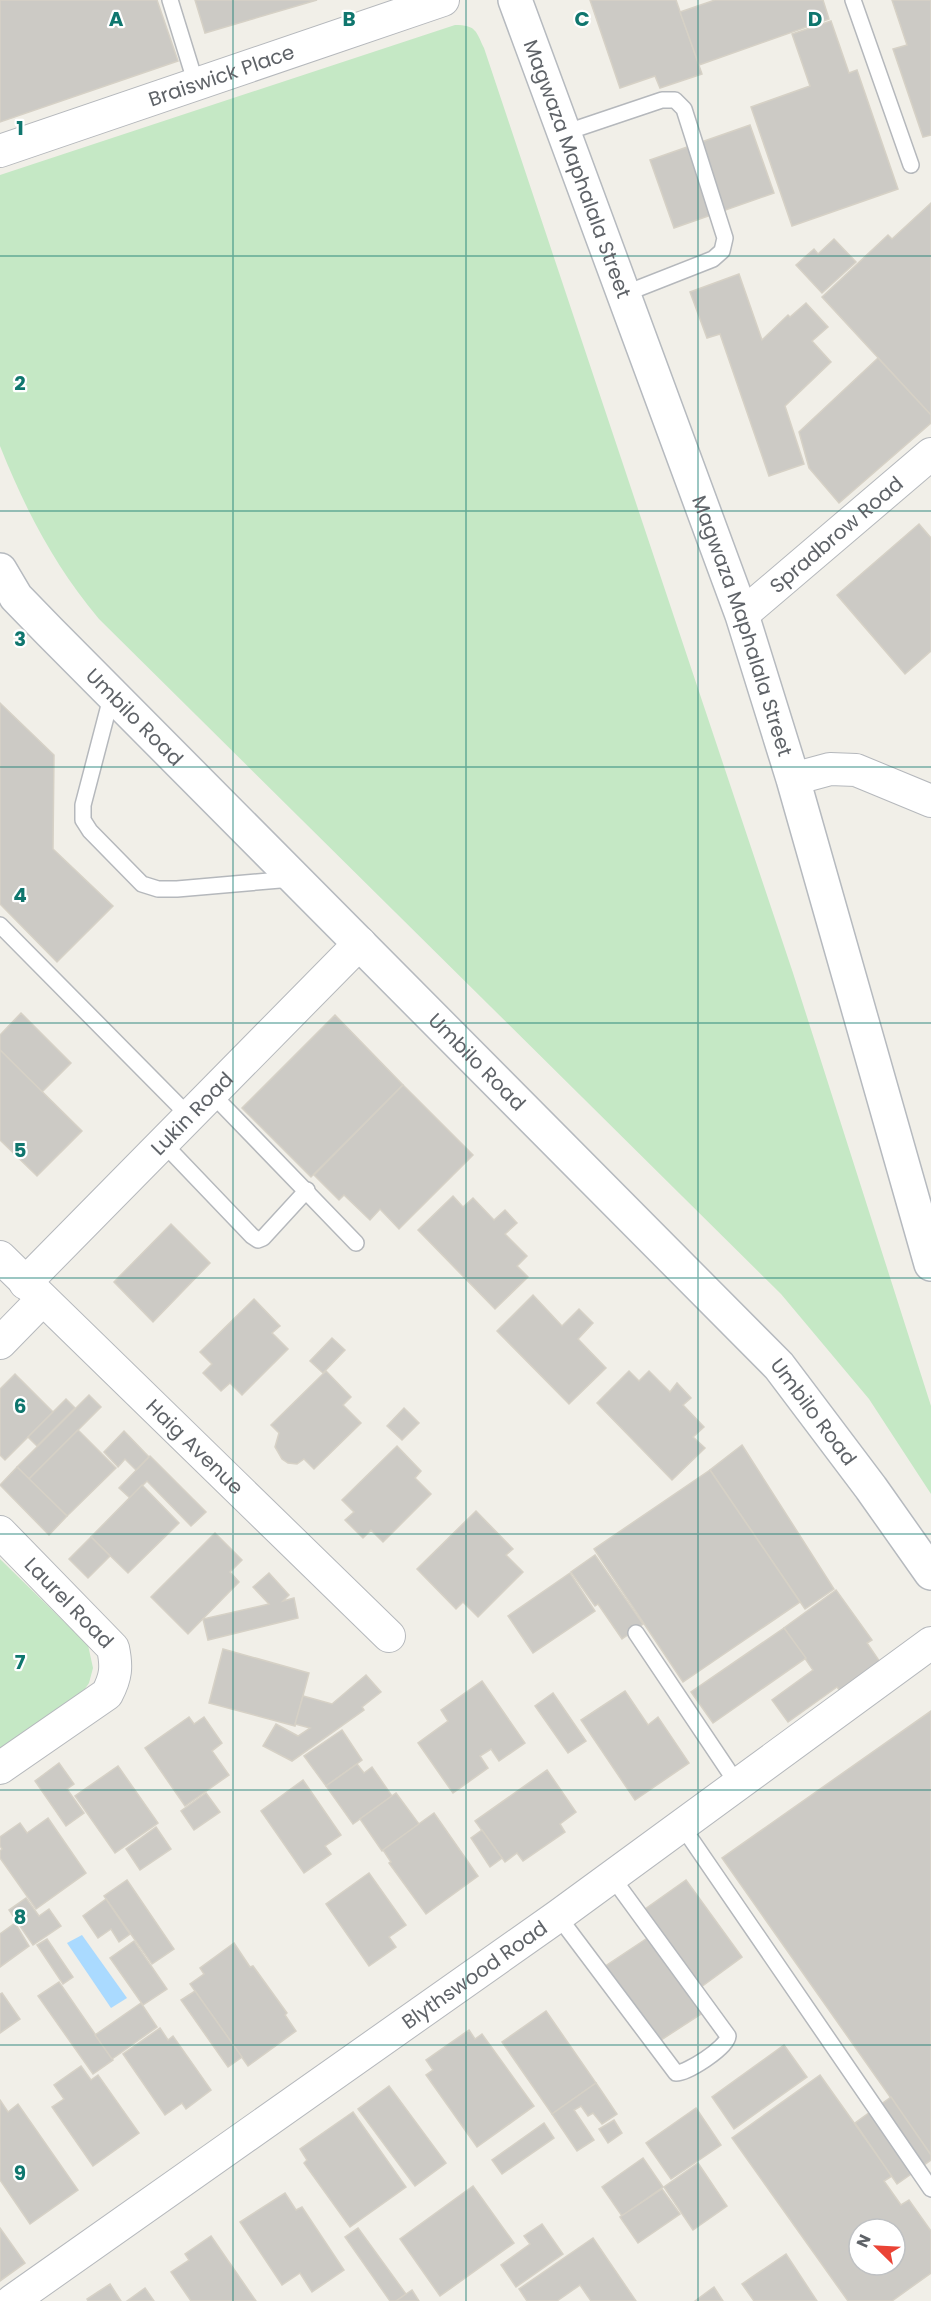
<svg xmlns="http://www.w3.org/2000/svg" width="931" height="2301" viewBox="0 0 931 2301" font-family="Poppins,sans-serif">
<style>
.green{fill:#c5e8c5}
.water{fill:#aadaff}
.building{fill:#cccac5;stroke:#d6d1c6;stroke-width:1.5;fill-rule:evenodd}
.lines{fill:none;stroke-linecap:round;stroke-linejoin:round}
.lane-casing{stroke:#b5b8bc;stroke-width:18}
.street-casing{stroke:#b5b8bc;stroke-width:34}
.secondary-casing{stroke:#b6babf;stroke-width:36}
.lane{stroke:#fff;stroke-width:15}
.street{stroke:#fff;stroke-width:32}
.secondary{stroke:#fff;stroke-width:33}
.grid{fill:none;stroke:#0f766e;stroke-width:1.5;stroke-opacity:0.55}
.labels{text-anchor:middle;stroke-width:4.5;stroke-linejoin:round;paint-order:stroke}
.street-label{font-size:20px;fill:#5f6368;stroke:#fff}
.grid-label{font-size:20px;text-anchor:middle;font-weight:bold;fill:#0f766e;stroke:#fff;stroke-width:4.5;stroke-linejoin:round;paint-order:stroke}
</style>
<rect width="100%" height="100%" fill="#f1efe8"/>
<g class="green">
<path d="M455 25C476 25 476 31 484 48L793 973 931 1406V1494L869 1399 781 1294 99 619C54 565 26 511 0 446V175Z"/>
<path d="M0 1559 88 1645 93 1668 89 1683 80 1696 0 1751Z"/>
</g>
<path class="water" d="M82 1935 127 1998 111 2008 67 1943Z"/>
<g class="building">
<path d="M0 0H157L178 61 0 122Z"/>
<path d="M195 0H317L205 33Z"/>
<path d="M590 0H676L702 74 660 88 655 76 620 88Z"/>
<path d="M715 0H823L829 19 699 65 680 12Z"/>
<path d="M892 0H931V135L923 137 893 49 907 45Z"/>
<path d="M831 21 849 73 857 70 898 189 792 226 751 107 810 86 792 34Z"/>
<path d="M750 125 774 193 674 228 650 160Z"/>
<path d="M931 203V415L822 297 888 235 892 239Z"/>
<path d="M834 239 856 262 822 293 796 265 814 249 818 254Z"/>
<path d="M739 274 762 340 788 315 790 317 806 303 828 327 812 341 831 362 785 406 804 464 769 476 720 334 707 338 690 292Z"/>
<path d="M878 358 931 415V423L839 503 809 468 799 432Z"/>
<path d="M919 524 931 538V651L905 674 837 595Z"/>
<path d="M0 703 54 755 53 849 113 906 57 962 0 904Z"/>
<path d="M21 1013 71 1063 42 1092 0 1050V1035Z"/>
<path d="M335 1015 403 1085 311 1177 242 1108Z"/>
<path d="M0 1050 82 1131 37 1176 0 1140Z"/>
<path d="M403 1085 473 1155 399 1229 380 1209 370 1220 344 1195 339 1200 314 1175Z"/>
<path d="M453 1196 463 1207 473 1198 494 1220 505 1210 517 1223 505 1234 527 1256 517 1266 528 1277 495 1309 418 1230Z"/>
<path d="M171 1224 210 1263 153 1322 114 1282Z"/>
<path d="M533 1295 562 1326 579 1309 593 1323 578 1339 606 1368 569 1404 497 1331Z"/>
<path d="M254 1299 280 1326 272 1333 288 1349 242 1395 230 1383 221 1391 203 1373 212 1364 200 1352Z"/>
<path d="M332 1338 345 1350 323 1373 310 1361Z"/>
<path d="M326 1371 351 1397 343 1405 361 1423 314 1469 304 1459 297 1464 288 1463 282 1459 275 1447 279 1433 271 1425Z"/>
<path d="M629 1371 639 1381 649 1371 670 1392 677 1383 691 1398 683 1405 704 1427 693 1437 705 1448 672 1480 597 1403Z"/>
<path d="M15 1374 53 1412 5 1460 0 1455V1389Z"/>
<path d="M89 1395 101 1407 29 1479 17 1467Z"/>
<path d="M66 1399 75 1408 37 1446 28 1437Z"/>
<path d="M404 1408 419 1423 402 1440 387 1426Z"/>
<path d="M78 1430 116 1468 67 1516 29 1479Z"/>
<path d="M124 1431 149 1457 136 1470 125 1459 118 1467 104 1452Z"/>
<path d="M742 1445 834 1589 805 1609 710 1470Z"/>
<path d="M397 1446 421 1471 415 1478 431 1494 383 1542 371 1530 363 1538 345 1520 354 1512 342 1500Z"/>
<path d="M150 1456 206 1512 191 1526 147 1481 130 1498 119 1488Z"/>
<path d="M17 1467 67 1516 49 1535 0 1485Z"/>
<path d="M710 1470 800 1602 683 1682 594 1549Z"/>
<path d="M142 1485 179 1523 128 1573 91 1537Z"/>
<path d="M476 1511 513 1549 506 1555 523 1572 478 1617 463 1602 456 1609 417 1569Z"/>
<path d="M215 1533 242 1560 230 1572 239 1582 188 1634 151 1597Z"/>
<path d="M91 1537 110 1556 88 1578 69 1559Z"/>
<path d="M595 1555 643 1624 622 1639 598 1604 595 1606 571 1572Z"/>
<path d="M269 1573 289 1595 283 1601 294 1598 298 1618 208 1640 203 1619 269 1604 253 1587Z"/>
<path d="M570 1573 595 1611 533 1653 508 1616Z"/>
<path d="M836 1590 872 1640 867 1643 880 1662 840 1691 837 1687 788 1722 772 1700 813 1670 784 1628Z"/>
<path d="M784 1628 806 1658 713 1723 691 1692Z"/>
<path d="M223 1649 309 1673 295 1726 209 1703Z"/>
<path d="M366 1675 381 1692 362 1707 364 1710 292 1761 263 1746 276 1724 298 1736 310 1728 295 1724 303 1696 332 1704Z"/>
<path d="M482 1681 525 1743 499 1761 491 1749 480 1756 488 1768 453 1793 418 1743 448 1721 441 1710Z"/>
<path d="M625 1691 648 1725 658 1717 689 1763 635 1800 581 1720Z"/>
<path d="M553 1693 586 1741 568 1753 535 1706Z"/>
<path d="M931 1711V2155L722 1858Z"/>
<path d="M189 1717 194 1724 204 1717 222 1743 212 1751 229 1775 185 1806 145 1748Z"/>
<path d="M342 1730 362 1760 326 1786 304 1756Z"/>
<path d="M59 1763 74 1784 67 1789 84 1813 66 1826 35 1781Z"/>
<path d="M357 1764 364 1773 372 1767 392 1796 353 1824 326 1786Z"/>
<path d="M118 1766 158 1823 115 1853 75 1796Z"/>
<path d="M547 1770 576 1812 560 1824 565 1832 523 1861 517 1853 505 1862 475 1821Z"/>
<path d="M303 1780 341 1835 325 1846 331 1854 304 1873 261 1811Z"/>
<path d="M206 1793 220 1812 194 1830 181 1811Z"/>
<path d="M396 1793 419 1824 382 1851 360 1819Z"/>
<path d="M434 1813 478 1876 426 1914 389 1863 391 1862 383 1850Z"/>
<path d="M48 1818 86 1873 36 1909 0 1858V1851L2 1849 0 1846V1837L20 1823 27 1833Z"/>
<path d="M156 1827 171 1849 140 1870 126 1849Z"/>
<path d="M482 1830 502 1858 490 1867 471 1838Z"/>
<path d="M369 1873 406 1925 389 1937 396 1947 369 1966 326 1904Z"/>
<path d="M127 1880 174 1949 152 1964 104 1896Z"/>
<path d="M686 1880 742 1957 697 1990 641 1912Z"/>
<path d="M26 1898 39 1916 49 1909 61 1926 33 1945 9 1910Z"/>
<path d="M106 1899 130 1934 119 1942 111 1929 98 1938 83 1916Z"/>
<path d="M15 1923 29 1946 0 1967V1934Z"/>
<path d="M649 1937 701 2014 655 2044 604 1967Z"/>
<path d="M47 1939 73 1977 63 1984 37 1945Z"/>
<path d="M134 1941 167 1989 143 2005 110 1958Z"/>
<path d="M234 1943 250 1967 253 1966 287 2013 285 2015 296 2031 248 2066 190 1984 204 1974 200 1968Z"/>
<path d="M59 1982 113 2060 93 2074 38 1996Z"/>
<path d="M195 1991 242 2057 228 2067 181 2000Z"/>
<path d="M2 1993 20 2019 0 2033V1994Z"/>
<path d="M141 2003 157 2027 112 2059 95 2035Z"/>
<path d="M546 2011 596 2083 552 2114 502 2042Z"/>
<path d="M160 2028 168 2040 173 2036 211 2090 186 2109 182 2103 165 2115 123 2054Z"/>
<path d="M469 2030 475 2039 482 2034 534 2106 477 2147 426 2075 433 2070 426 2060Z"/>
<path d="M784 2045 807 2077 734 2129 712 2097Z"/>
<path d="M81 2066 91 2080 98 2075 139 2133 93 2166 52 2107 64 2099 54 2085Z"/>
<path d="M820 2075 892 2176 884 2181 901 2205 909 2200 931 2231V2273L892 2301H848L732 2138ZM859 2229H895V2265H859Z"/>
<path d="M596 2083 617 2114 602 2124 593 2113 588 2116 581 2106 574 2110 594 2140 577 2151 552 2114Z"/>
<path d="M389 2086 446 2163 415 2186 358 2109Z"/>
<path d="M891 2097 931 2155V2160L897 2184 855 2123Z"/>
<path d="M0 2100 8 2112 18 2104 78 2190 30 2224 0 2180Z"/>
<path d="M696 2108 721 2145 671 2179 646 2143Z"/>
<path d="M353 2112 406 2187 350 2227 304 2163 307 2160 300 2149Z"/>
<path d="M614 2120 622 2133 608 2143 599 2129Z"/>
<path d="M544 2123 554 2138 502 2174 492 2160Z"/>
<path d="M643 2158 663 2187 622 2216 602 2187Z"/>
<path d="M698 2163 727 2206 693 2230 664 2187Z"/>
<path d="M473 2186 514 2243 440 2296 400 2239Z"/>
<path d="M662 2189 680 2214 638 2243 620 2217Z"/>
<path d="M285 2193 296 2210 302 2207 344 2270 312 2292 300 2273 282 2285 240 2222Z"/>
<path d="M542 2224 563 2254 516 2287 501 2265 530 2244 524 2236Z"/>
<path d="M0 2228 25 2263 0 2281Z"/>
<path d="M358 2228 406 2294 396 2301H390L345 2237Z"/>
<path d="M211 2236 256 2301H191L171 2272 189 2260 185 2254Z"/>
<path d="M593 2238 636 2301H591L580 2285 557 2301H527L519 2289Z"/>
<path d="M786 2254 817 2301H754L742 2284Z"/>
<path d="M110 2284 121 2301H88L87 2299Z"/>
<path d="M714 2287 723 2301H695Z"/>
<path d="M145 2288 154 2301H127Z"/>
<path d="M412 2290 419 2301H396L406 2294Z"/>
</g>
<g class="lines">
<g class="lane-casing">
<g id="lane">
<path d="M170 0 196 84"/>
<path d="M853 0 911 165"/>
<path d="M564 133 662 100H675L684 109 725 238 722 251 713 259 624 294"/>
<path d="M112 694 83 805V820L90 831 142 884 158 889H177L292 879"/>
<path d="M0 925 189 1116"/>
<path d="M211 1093 356 1243"/>
<path d="M163 1143 252 1236 258 1240 263 1238 307 1190"/>
<path d="M636 1633 738 1785"/>
<path d="M682 1826 931 2189"/>
<path d="M558 1916 676 2073C687 2073 727 2048 728 2036L612 1877"/>
</g>
</g>
<g class="street-casing">
<g id="street">
<path id="s1" d="M0 151 443 0"/>
<path id="s2" d="M742 615 931 454"/>
<path d="M793 779 830 769 856 770 931 801"/>
<path id="s3" d="M0 1257 389 1636"/>
<path id="s4" d="M25 1283 360 943"/>
<path d="M0 1343 42 1300"/>
<path id="s5" d="M0 1532 113 1648C117 1667 116 1677 107 1694L0 1768"/>
<path id="s6" d="M12 2301 558 1916 931 1643"/>
</g>
</g>
<g class="secondary-casing">
<g id="secondary">
<path id="s7" d="M515 0 742 615 793 779 931 1264"/>
<path id="s8" d="M0 570 16 597 49 631 779 1366 871 1488 931 1573"/>
</g>
</g>
<use href="#lane" class="lane"/>
<use href="#street" class="street"/>
<use href="#secondary" class="secondary"/>
</g>
<path class="grid" d="M233 0V2301M466 0V2301M698 0V2301M0 256H931M0 511H931M0 767H931M0 1023H931M0 1278H931M0 1534H931M0 1790H931M0 2045H931"/>
<g class="labels">
<g class="street-label">
<text dy="7" stroke="none"><textPath href="#s1" startOffset="234">Braiswick Place</textPath></text>
<text dy="7" stroke="none"><textPath href="#s7" startOffset="180">Magwaza Maphalala Street</textPath></text>
<text dy="7" stroke="none"><textPath href="#s2" startOffset="124">Spradbrow Road</textPath></text>
<text dy="7" stroke="none"><textPath href="#s7" startOffset="666">Magwaza Maphalala Street</textPath></text>
<text dy="7" stroke="none"><textPath href="#s8" startOffset="200">Umbilo Road</textPath></text>
<text dy="7" stroke="none"><textPath href="#s8" startOffset="686">Umbilo Road</textPath></text>
<text dy="7" stroke="none"><textPath href="#s4" startOffset="238">Lukin Road</textPath></text>
<text dy="7" stroke="none"><textPath href="#s8" startOffset="1172">Umbilo Road</textPath></text>
<text dy="7" stroke="none"><textPath href="#s3" startOffset="272">Haig Avenue</textPath></text>
<text dy="7" stroke="none"><textPath href="#s5" startOffset="99">Laurel Road</textPath></text>
<text dy="7" stroke="none"><textPath href="#s6" startOffset="566">Blythswood Road</textPath></text>
</g>
</g>
<g class="grid-label">
<text x="116" y="26">A</text>
<text x="349" y="26">B</text>
<text x="582" y="26">C</text>
<text x="815" y="26">D</text>
<text x="20" y="135">1</text>
<text x="20" y="390">2</text>
<text x="20" y="646">3</text>
<text x="20" y="902">4</text>
<text x="20" y="1157">5</text>
<text x="20" y="1413">6</text>
<text x="20" y="1669">7</text>
<text x="20" y="1924">8</text>
<text x="20" y="2180">9</text>
</g>
<g transform="translate(877 2247) rotate(294)"><circle r="28" fill="#ffffff" stroke="#bfc1c3" stroke-width="1.5"/>
<path d="M0-4.5L10 22L0 15L-10 22Z" fill="#ea4335"/>
<text y="-9" font-size="16" font-weight="bold" text-anchor="middle" fill="#5f6368">N</text>
</g>
</svg>
